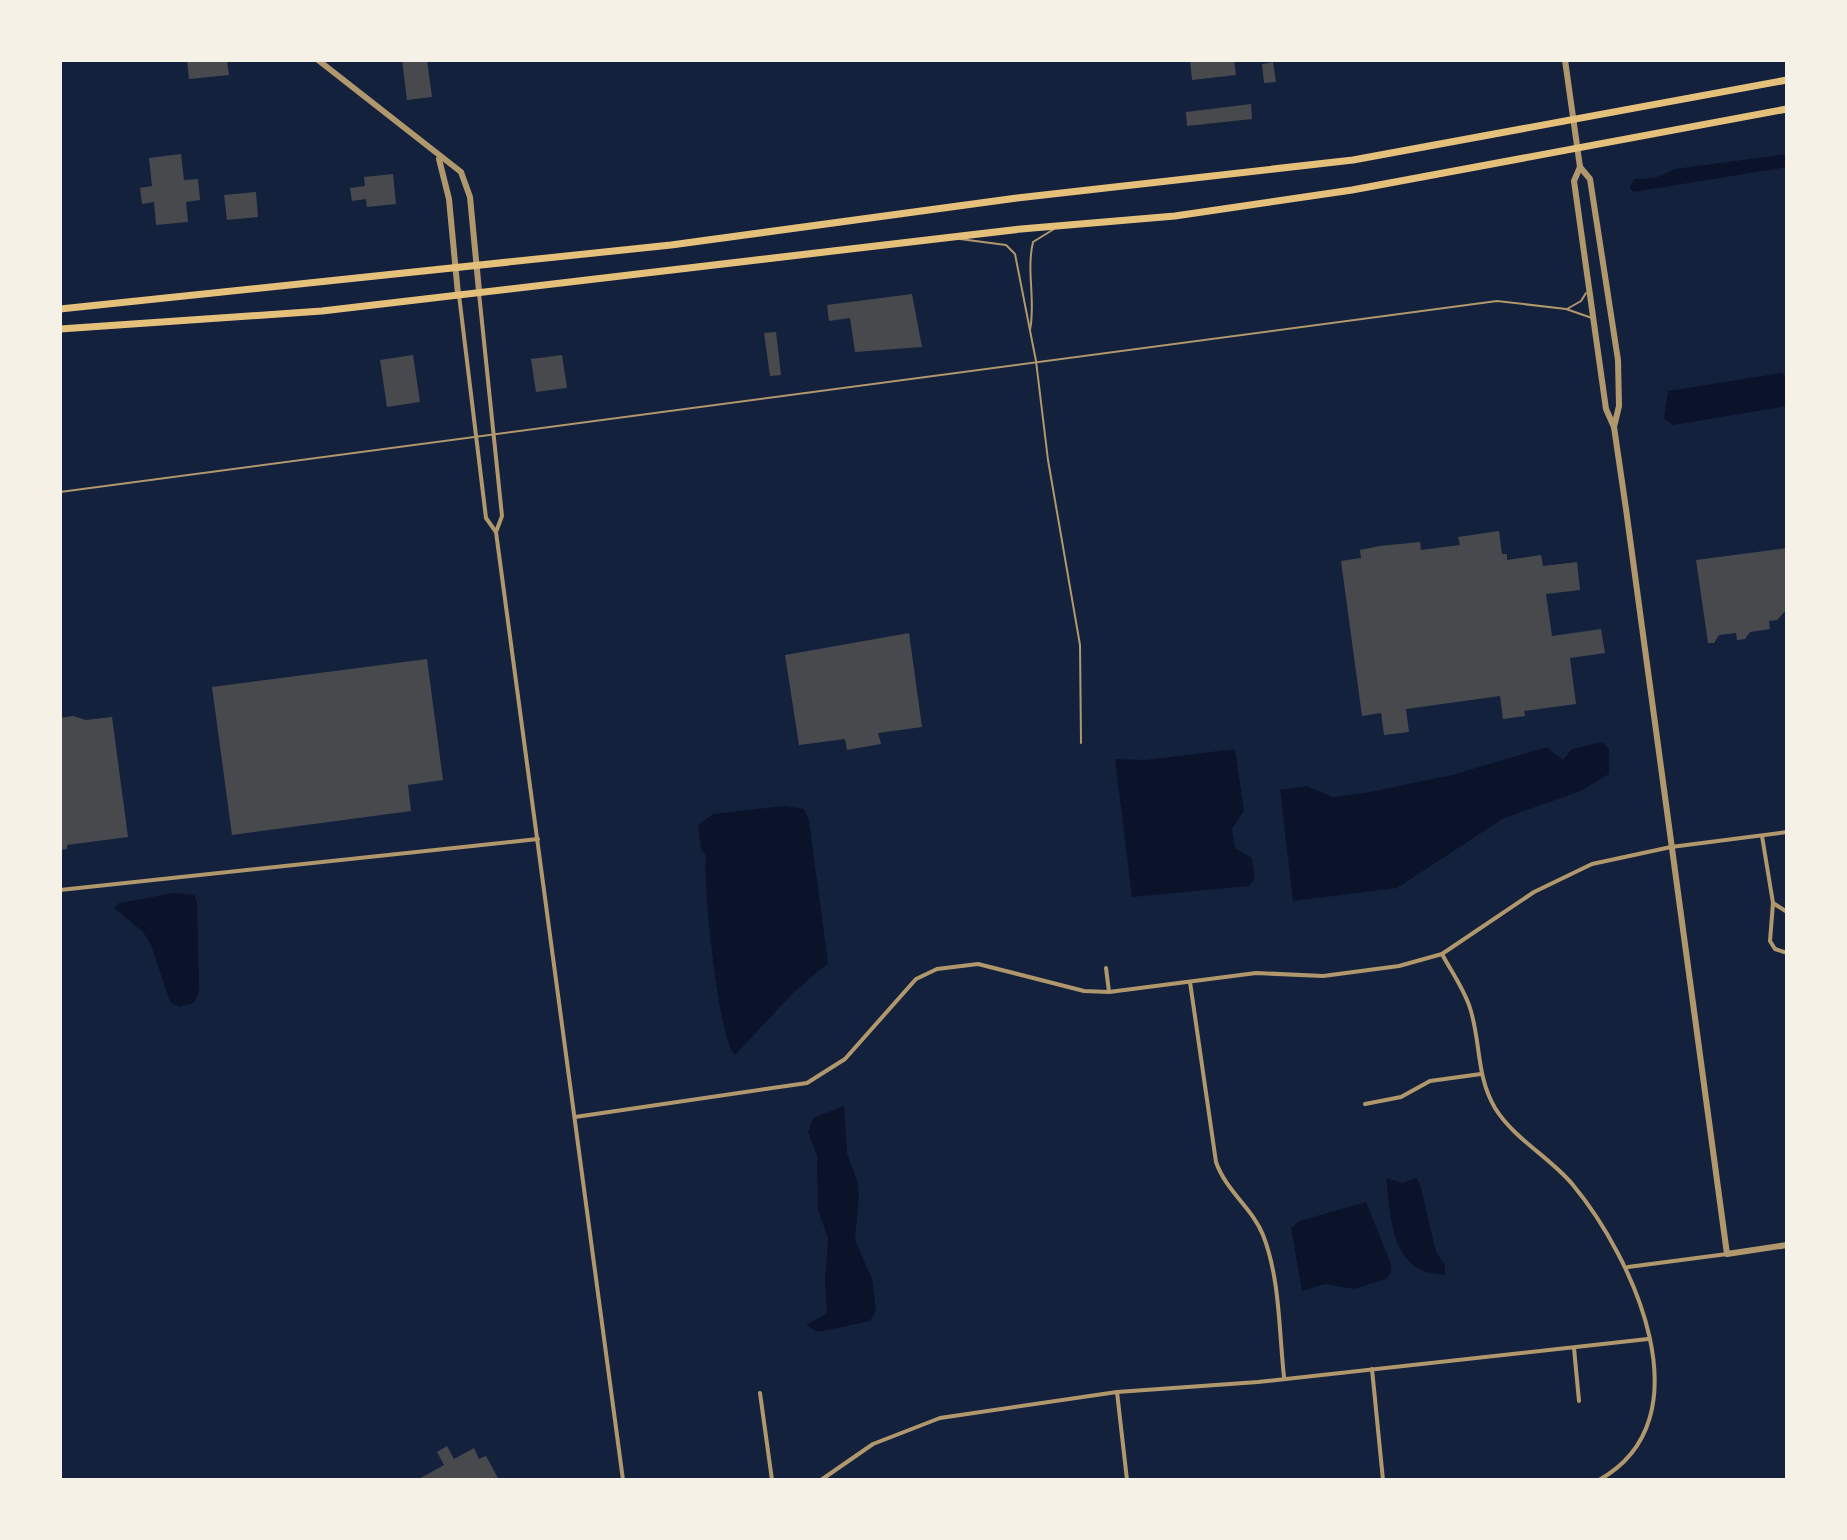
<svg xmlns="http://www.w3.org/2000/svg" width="1847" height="1540" viewBox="0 0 1847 1540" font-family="'Fira Sans',sans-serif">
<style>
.water{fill:#0b132b}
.building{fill:#48494c}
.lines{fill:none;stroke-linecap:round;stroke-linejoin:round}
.service{stroke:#b1986c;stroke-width:2}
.minor{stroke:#b1986c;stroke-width:4}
.tertiary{stroke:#b1986c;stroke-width:6}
.primary{stroke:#e5c07b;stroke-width:7}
</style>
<rect width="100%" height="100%" fill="#14213d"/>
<g class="water">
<path d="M1787 154V167L1633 192 1630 187 1635 179 1655 178 1675 169Z"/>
<path d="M1781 373 1787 376V406L1673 425 1664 418 1668 391Z"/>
<path d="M1602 742 1609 749V774L1581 791 1504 818 1397 888 1293 901 1280 790 1307 786 1332 797 1365 793 1452 775 1547 747 1563 760 1572 749Z"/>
<path d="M1235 749 1244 811 1232 829 1235 848 1252 858 1255 878 1249 886 1132 897 1115 759 1146 760Z"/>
<path d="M785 806 804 809 809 821 828 963 793 993 735 1055C719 1045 702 879 706 855L701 850 698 825 713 814Z"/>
<path d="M174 893 194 895 197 902 199 991 194 1003 179 1007 170 1002 151 945 143 932 114 908 119 903Z"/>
<path d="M844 1106 847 1153 857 1180 859 1196 855 1240 872 1279 876 1311 870 1321 818 1332 806 1325 827 1313 825 1282 828 1238 818 1210 817 1156 808 1132 813 1118Z"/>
<path d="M1386 1178 1403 1183 1416 1178 1420 1184 1436 1252 1445 1265V1275C1390 1274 1391 1219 1386 1178Z"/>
<path d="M1366 1202 1391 1264V1273L1386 1279 1354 1289 1325 1284 1302 1291 1291 1228 1299 1221Z"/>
</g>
<g class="building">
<path d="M187 60H227L229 75 189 79Z"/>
<path d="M402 60H427L432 97 407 100Z"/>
<path d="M1190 60H1234L1236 75 1192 80Z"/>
<path d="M1273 62 1276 82 1264 83 1262 64Z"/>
<path d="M1251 104 1252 119 1187 126 1186 112Z"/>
<path d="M181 154 184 180 198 179 200 200 186 202 188 222 156 225 154 202 142 204 140 188 152 186 149 158Z"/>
<path d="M393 174 396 204 367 207 366 199 352 201 350 188 365 186 364 177Z"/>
<path d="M256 192 258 217 227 220 224 195Z"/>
<path d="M912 294 922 347 855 352 850 318 829 321 827 305Z"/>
<path d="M776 332 781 375 770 376 764 333Z"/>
<path d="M413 355 420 402 387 407 380 360Z"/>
<path d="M562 355 567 388 536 392 531 359Z"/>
<path d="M1499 531 1502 554H1507V560L1541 555 1543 566 1577 562 1580 590 1546 594 1552 636 1601 629 1605 653 1570 658 1576 704 1524 711 1525 716 1503 719 1500 696 1406 709 1409 732 1384 735 1381 713 1362 716 1341 561 1361 558 1360 550 1380 546 1420 542 1421 550 1460 545 1458 537Z"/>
<path d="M1787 548V609L1777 620 1769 621 1770 629 1750 632 1745 639 1737 640 1736 633 1719 635 1714 643H1708L1696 560Z"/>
<path d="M909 633 922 727 878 733 881 744 847 750 845 739 799 745 785 655Z"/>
<path d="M427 659 443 780 408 785 411 811 232 835 212 687Z"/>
<path d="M73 716 86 720 112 717 128 837 67 845V849L60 850V718Z"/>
<path d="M447 1446 454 1459 474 1448 479 1459 486 1456 499 1480H417L444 1465 437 1452Z"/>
</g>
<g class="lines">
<g class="service">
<path d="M960 239 1006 245 1015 254 1036 361 1048 460 1080 645 1081 743"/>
<path d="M1567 309 1581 301 1586 293"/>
<path d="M1030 330C1036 300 1026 272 1033 242L1054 229"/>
<path d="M60 492 1497 301 1566 309 1592 318"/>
</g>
<g class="minor">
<path d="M479 293 502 516 496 532 623 1480"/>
<path d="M459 295 486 518 496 532"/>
<path d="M1762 836 1773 903 1770 941 1775 949 1787 953"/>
<path d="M60 890 538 839"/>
<path d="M1773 903 1787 912"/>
<path d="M1442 954C1451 971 1464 989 1470 1008 1481 1042 1476 1076 1495 1108 1514 1139 1551 1158 1573 1185 1632 1256 1709 1419 1599 1480"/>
<path d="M1106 968 1109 992"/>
<path d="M1190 982 1216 1162C1226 1191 1253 1209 1263 1235 1280 1278 1279 1332 1284 1377"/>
<path d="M1365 1104 1401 1097 1430 1081 1481 1074"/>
<path d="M575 1117 807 1083 845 1059 916 979 937 969 978 964 1084 991 1109 992 1256 973 1323 976 1399 966 1442 954 1534 892 1592 864 1671 847 1787 832"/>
<path d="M1628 1267 1727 1254"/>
<path d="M1574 1348 1579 1401"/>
<path d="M1372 1369 1383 1480"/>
<path d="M1117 1392 1127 1480"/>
<path d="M760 1393 772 1480"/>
<path d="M821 1480 873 1444 940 1418 1117 1392 1258 1382 1648 1339"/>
</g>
<g class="tertiary">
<path d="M318 60 461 172 470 197 479 291"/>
<path d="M1565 60 1580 167 1574 181 1606 409 1614 427 1626 509 1727 1254 1787 1245"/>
<path d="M439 159 449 199 458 294"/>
<path d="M1580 167 1590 179 1618 360 1619 406 1614 427"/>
</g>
<g class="primary">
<path d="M60 309 671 245 1017 198 1353 160 1787 80"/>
<path d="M60 329 322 311 1021 229 1175 216 1352 190 1787 109"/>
</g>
</g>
<rect width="1847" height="1540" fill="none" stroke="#f6f1e7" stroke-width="124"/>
</svg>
